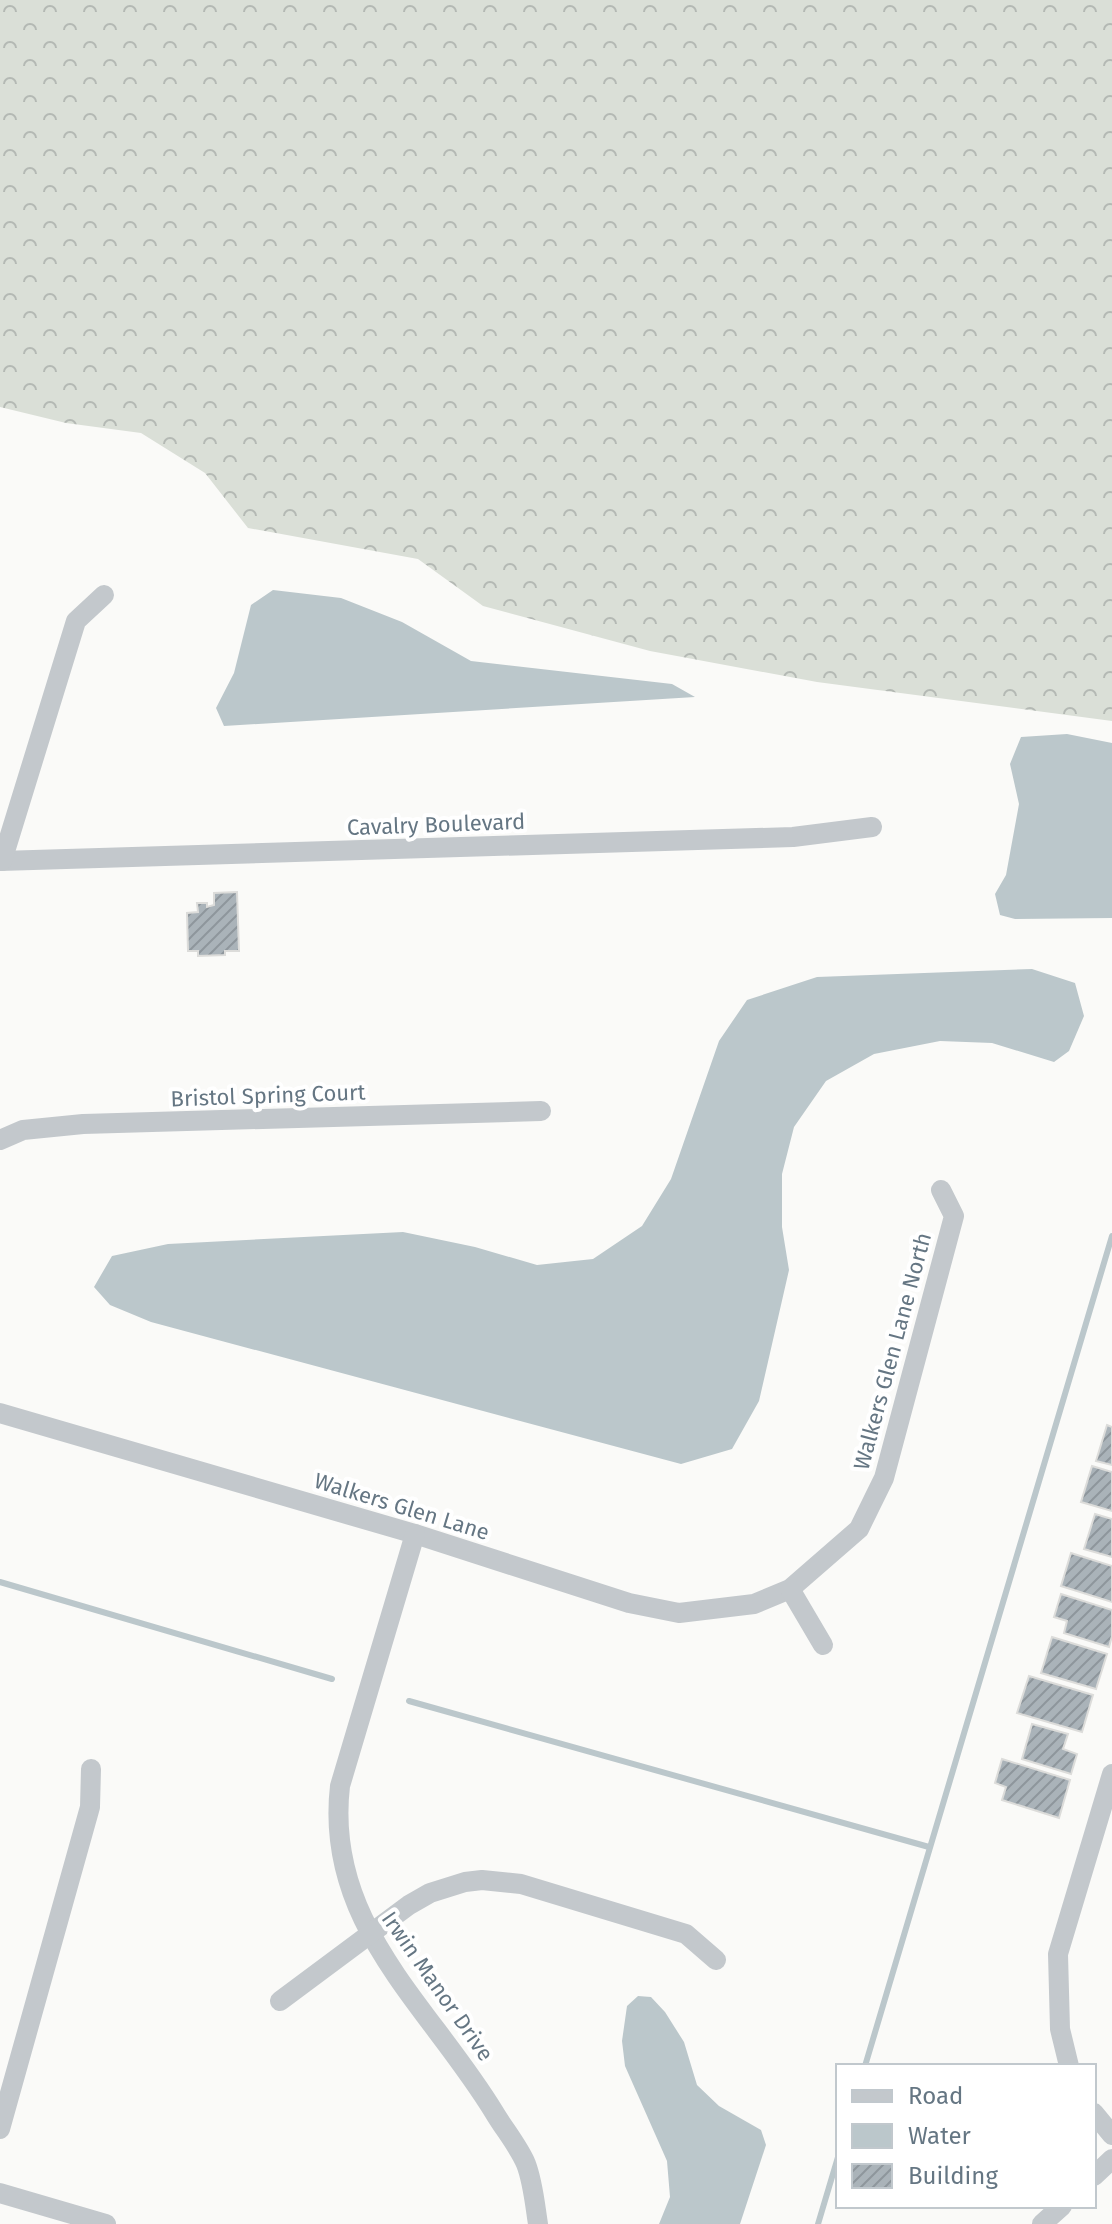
<svg xmlns="http://www.w3.org/2000/svg" width="1112" height="2224" viewBox="0 0 1112 2224" font-family="'Fira Sans',sans-serif">
<style>
.forest{fill:url(#forest-crowns)}
.water{fill:#bbc7cb}
.lines{fill:none;stroke-linecap:round;stroke-linejoin:round}
.stream{stroke:#bbc7cb;stroke-width:6}
.building{fill:url(#building-hatch);stroke:#dcdcda;stroke-width:2}
.minor{stroke:#c3c8cc;stroke-width:20}
.labels{text-anchor:middle;stroke-width:8;stroke-linejoin:round;paint-order:stroke}
.street-label{font-size:22px;fill:#657683;stroke:#fff}
</style>
<defs>
<pattern id="forest-crowns" width="20" height="18" patternUnits="userSpaceOnUse" patternTransform="scale(2)"><rect width="20" height="18" fill="#dadfd7"/><path d="M2 6a3 3 0 1 1 6 0M12 15a3 3 0 1 1 6 0" fill="none" stroke="#b4b9b4"/></pattern>
<pattern id="building-hatch" width="6" height="6" patternUnits="userSpaceOnUse" patternTransform="scale(2)"><rect width="6" height="6" fill="#aab3b9"/><path d="M-1 1l2-2M0 6l6-6M5 7l2-2" fill="none" stroke="#8e969c"/></pattern>
</defs>
<rect width="100%" height="100%" fill="#fafaf8"/>
<path class="forest" d="M0 0H1112V721L817 682 650 651 483 606 418 559 248 528 205 473 141 433 66 423 0 407Z"/>
<g class="water">
<path d="M273 590 341 598 402 622 471 661 672 684 695 697 224 726 216 708 234 673 251 605Z"/>
<path d="M1067 734 1112 743V918L1015 919 1000 915 995 894 1006 875 1019 804 1010 764 1021 737Z"/>
<path d="M1032 969 1075 983 1084 1016 1069 1051 1054 1062 992 1043 940 1041 874 1054 826 1081 794 1127 782 1174V1227L789 1270 759 1401 732 1449 681 1464 151 1322 110 1305 94 1287 112 1256 168 1244 403 1232 475 1247 537 1265 593 1259 642 1226 671 1179 719 1041 747 1000 817 977Z"/>
<path d="M638 1996 651 1997 665 2012 684 2042 697 2085 719 2106 761 2130 766 2145 740 2224H659L670 2197 667 2161 625 2066 622 2041 627 2006Z"/>
</g>
<g class="lines">
<g class="stream">
<path d="M0 1582 332 1679"/>
<path d="M409 1701 929 1847"/>
<path d="M865 2066 1112 1236"/>
<path d="M818 2224 838 2157"/>
</g>
</g>
<g class="building">
<path d="M237 892 239 951H225V955L198 956V951H188L187 913 198 912 197 903H207V907L214 905V893Z"/>
<path d="M1107 1425 1112 1427V1465L1096 1461Z"/>
<path d="M1092 1466 1112 1472V1511L1081 1502Z"/>
<path d="M1095 1514 1112 1519V1557L1084 1549Z"/>
<path d="M1071 1553 1112 1566V1602L1061 1586Z"/>
<path d="M1061 1594 1112 1610V1636L1109 1647 1064 1633 1067 1621 1054 1617Z"/>
<path d="M1052 1637 1107 1654 1096 1689 1041 1673Z"/>
<path d="M1029 1676 1093 1695 1082 1732 1017 1713Z"/>
<path d="M1032 1724 1068 1734 1063 1749 1077 1754 1071 1774 1022 1759Z"/>
<path d="M1002 1759 1070 1780 1059 1818 1002 1800 1006 1787 995 1783Z"/>
</g>
<g class="lines">
<g class="minor">
<path d="M0 861 793 837 872 827"/>
<path d="M2 861 76 621 104 595"/>
<path d="M0 1140 23 1130 83 1124 541 1111"/>
<path d="M0 1413 415 1534 629 1603 679 1613 754 1604 790 1589 859 1529 884 1478 954 1216 941 1190"/>
<path d="M415 1534 340 1786C324 1924 429 2005 494 2112 504 2129 519 2147 526 2164 533 2182 535 2205 538 2224"/>
<path d="M790 1589 823 1645"/>
<path d="M280 2001 409 1905 430 1893 465 1882 482 1880 521 1884 686 1934 716 1960"/>
<path d="M1069 2066 1060 2029 1058 1954 1112 1774"/>
<path d="M1094 2113 1112 2135"/>
<path d="M0 2129 90 1807 91 1769"/>
<path d="M1094 2176 1112 2159"/>
<path d="M0 2193 106 2224"/>
<path d="M1042 2224 1062 2206"/>
</g>
</g>
<g class="labels">
<g class="street-label">
<text transform="translate(436 824) rotate(-2)" y="8">Cavalry Boulevard</text>
<text transform="translate(268 1095) rotate(-2)" y="8">Bristol Spring Court</text>
<text transform="translate(892 1351) rotate(-75)" y="8">Walkers Glen Lane North</text>
<text transform="translate(402 1506) rotate(17)" y="8">Walkers Glen Lane</text>
<text transform="translate(438 1986) rotate(55)" y="8">Irwin Manor Drive</text>
</g>
</g>
<rect x="836" y="2064" width="260" height="144" fill="#ffffff" stroke="#c1c8cd" stroke-width="2"/>
<rect x="852" y="2090" width="40" height="12" fill="#c3c8cc" stroke="#c1c8cd" stroke-width="2"/>
<text x="908" y="2104" font-size="24" fill="#657683">Road</text>
<rect x="852" y="2124" width="40" height="24" fill="#bbc7cb" stroke="#c1c8cd" stroke-width="2"/>
<text x="908" y="2144" font-size="24" fill="#657683">Water</text>
<rect x="852" y="2164" width="40" height="24" fill="url(#building-hatch)" stroke="#c1c8cd" stroke-width="2"/>
<text x="908" y="2184" font-size="24" fill="#657683">Building</text>
</svg>
